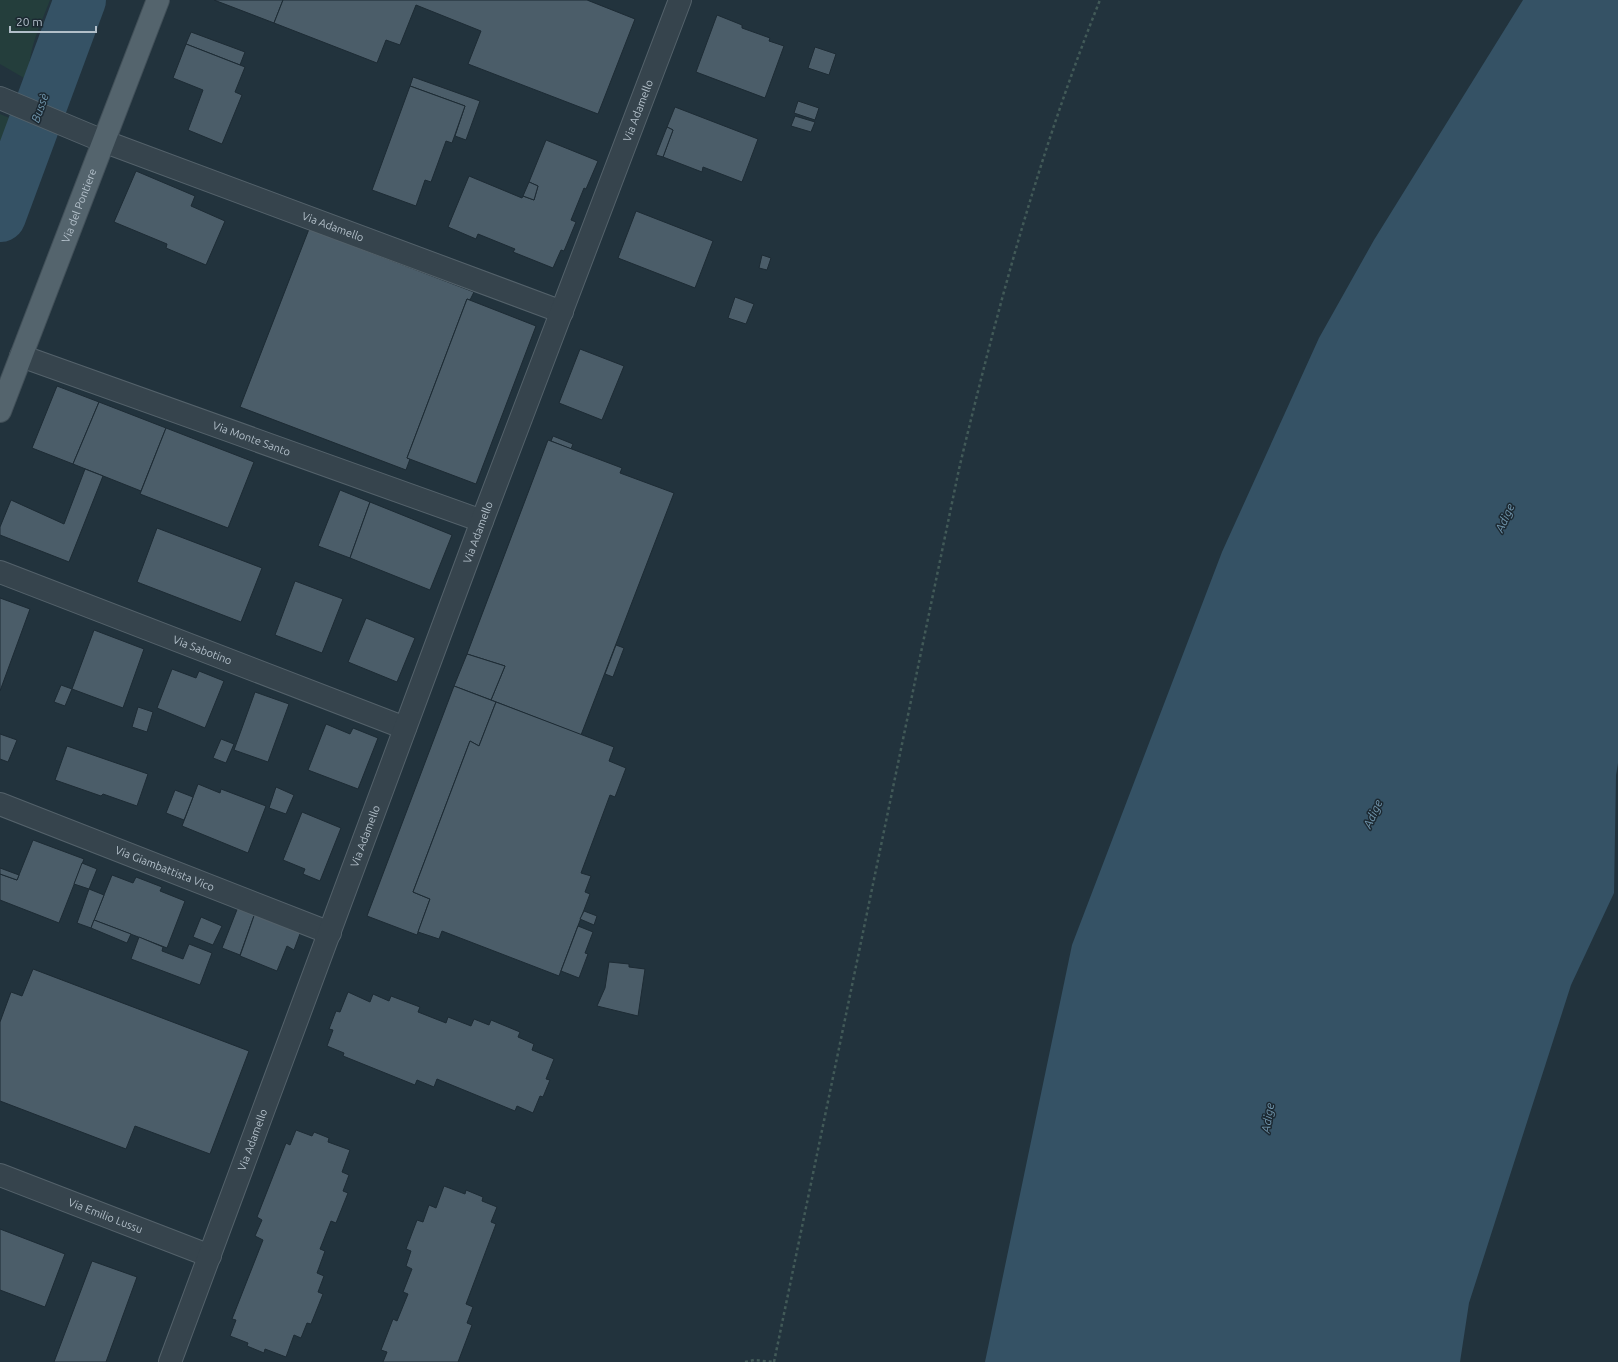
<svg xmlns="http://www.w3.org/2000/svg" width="1618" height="1362" viewBox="0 0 1618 1362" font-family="Ubuntu,sans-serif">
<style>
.green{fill:#243e3c}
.water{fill:#355265}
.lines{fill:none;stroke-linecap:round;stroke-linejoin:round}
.river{stroke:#355265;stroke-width:52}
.building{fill:#4b5d69;stroke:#1d2b34}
.minor-casing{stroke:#54626b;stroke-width:24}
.major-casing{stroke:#425059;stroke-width:24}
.path{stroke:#425a58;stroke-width:2.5;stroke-dasharray:3 3;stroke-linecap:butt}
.minor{stroke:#36444d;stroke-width:22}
.major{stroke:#54646d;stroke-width:22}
.labels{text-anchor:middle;stroke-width:3;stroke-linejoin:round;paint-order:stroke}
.street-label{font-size:11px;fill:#b2bfc9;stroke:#1c2932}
.water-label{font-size:12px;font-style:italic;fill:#7196ad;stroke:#1c2932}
</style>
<rect width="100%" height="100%" fill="#22333d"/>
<g class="green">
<path d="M0 0H50C41 24 28 49 29 75L24 78 0 64Z"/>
<path d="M0 114 12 119 13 126 0 153Z"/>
</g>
<path class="water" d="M1523 0H1618V763L1616 775 1614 893 1571 985 1469 1303 1460 1362H985L1072 945 1222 552 1319 338 1374 240Z"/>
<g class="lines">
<path class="river" d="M0 216 80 0"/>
</g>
<g class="building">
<path d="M214 0H283L274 23Z"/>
<path d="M283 0H587L635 19 598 114 468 64 481 31 416 5 400 45 386 40 377 63 274 23Z"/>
<path d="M717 15 742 25V28L770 38 769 41 784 46 765 98 696 72Z"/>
<path d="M191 32 245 52 240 65 186 44Z"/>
<path d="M186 44 245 67 235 92 242 95 222 144 188 130 203 90 173 78Z"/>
<path d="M815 47 836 54 829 75 808 68Z"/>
<path d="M413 77 480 101 466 140 455 136 465 106 410 86Z"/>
<path d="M410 86 465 106 452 143 446 141 431 182 425 180 416 206 372 190Z"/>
<path d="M798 101 819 108 815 120 794 113Z"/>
<path d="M675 107 758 139 742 182 703 167 702 172 663 157 673 130 667 127Z"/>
<path d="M795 116 815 122 811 132 791 126Z"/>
<path d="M667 127 673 130 663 157 656 155Z"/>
<path d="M546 140 598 161 586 189 584 188 571 220 576 222 564 251 561 250 553 268 513 252 515 249 478 234 476 239 448 227 469 176 522 198 523 196 534 200 538 186 529 182Z"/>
<path d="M136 171 195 196 191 206 225 221 206 265 166 248 167 244 114 222Z"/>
<path d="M529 182 538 186 534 200 523 196Z"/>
<path d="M636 211 713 241 695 288 618 258Z"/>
<path d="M309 229 474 292 470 300 467 299 407 458 410 459 406 470 240 407Z"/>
<path d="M762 255 771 258 767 270 759 268Z"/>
<path d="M735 297 754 304 746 324 728 318Z"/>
<path d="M467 299 536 326 476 484 407 458Z"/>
<path d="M580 349 624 366 602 420 559 403Z"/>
<path d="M57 386 99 402 73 464 32 448Z"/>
<path d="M99 402 166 428 141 491 73 464Z"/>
<path d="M166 428 254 462 228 528 140 494Z"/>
<path d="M553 436 573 444 571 449 551 441Z"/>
<path d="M548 440 622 468 620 473 674 493 581 735 491 700 505 666 467 654Z"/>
<path d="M85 469 103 476 69 562 0 535V527L11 500 64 524Z"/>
<path d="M340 490 370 502 350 558 318 546Z"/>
<path d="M370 502 452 535 430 590 350 558Z"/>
<path d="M157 528 262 568 241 622 137 582Z"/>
<path d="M295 581 343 599 322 653 275 635Z"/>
<path d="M0 598 30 609 0 691Z"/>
<path d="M366 618 415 638 397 682 348 662Z"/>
<path d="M94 630 144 649 123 708 72 689Z"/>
<path d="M616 645 624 648 613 677 605 674Z"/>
<path d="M467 654 505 666 491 700 454 686Z"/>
<path d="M172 669 196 678 199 671 224 681 205 728 157 708Z"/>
<path d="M61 685 72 689 65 706 54 702Z"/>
<path d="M454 686 496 702 479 746 470 741 413 892 430 899 417 935 367 916Z"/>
<path d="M255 692 289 704 268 762 234 750Z"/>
<path d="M496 702 614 747 609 761 626 768 615 797 610 795 581 873 591 876 585 892 590 894 559 976 442 931 439 939 418 932 430 899 413 892 470 741 479 746Z"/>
<path d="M138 707 153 712 147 732 132 727Z"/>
<path d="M326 724 350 734 353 728 378 738 358 789 308 770Z"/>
<path d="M0 734 17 740 8 762 0 759Z"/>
<path d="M221 739 234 744 226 763 213 758Z"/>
<path d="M67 746 148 774 137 806 103 794 101 796 55 780Z"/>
<path d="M198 784 220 793 221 789 266 806 248 853 182 826Z"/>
<path d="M276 787 294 795 286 814 269 808Z"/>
<path d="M175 790 193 797 184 820 166 813Z"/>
<path d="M302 812 341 828 320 881 303 874 305 869 283 860Z"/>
<path d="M33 840 84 859 59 923 0 900V874L17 880Z"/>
<path d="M82 863 97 869 89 889 74 884Z"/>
<path d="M0 868 19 875 17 880 0 874Z"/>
<path d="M112 875 133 883 136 877 162 887 160 891 185 901 167 948 94 920Z"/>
<path d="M89 889 104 895 91 928 77 923Z"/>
<path d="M238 907 255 913 240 955 222 948Z"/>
<path d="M584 911 597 916 594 925 580 919Z"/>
<path d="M255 913 301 931 294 950 287 946 277 971 240 956Z"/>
<path d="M201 917 222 926 213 945 193 937Z"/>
<path d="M94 920 131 934 127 943 91 928Z"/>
<path d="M578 926 593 932 585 953 588 954 579 978 561 971Z"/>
<path d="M139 937 163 947 162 951 183 959 189 944 212 953 200 985 131 959Z"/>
<path d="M609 962 629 964V967L645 969 638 1016 597 1006 605 988Z"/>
<path d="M33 969 249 1051 210 1154 135 1126 126 1149 0 1101V1022L11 992 22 996Z"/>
<path d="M348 992 370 1002 373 994 389 1001 391 996 420 1007 418 1012 446 1023 448 1017 471 1026 474 1019 489 1025 491 1020 520 1032 518 1037 534 1044 532 1050 554 1059 546 1079 550 1080 543 1097 540 1096 533 1113 517 1106 515 1111 437 1079 434 1087 417 1080 415 1085 343 1056 344 1053 327 1046 333 1030 329 1029 336 1011 340 1012Z"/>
<path d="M296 1130 312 1136 314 1132 329 1138 328 1142 350 1150 342 1172 349 1175 343 1191 348 1193 336 1223 331 1221 320 1249 325 1251 317 1273 324 1276 318 1292 323 1294 311 1324 307 1323 301 1338 294 1335 286 1357 265 1349 264 1353 247 1346 248 1343 230 1336 236 1320 232 1319 263 1240 255 1236 262 1220 257 1217 286 1143 290 1145Z"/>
<path d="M444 1186 465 1194 466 1190 483 1197 482 1201 497 1207 491 1222 496 1224 466 1304 473 1307 467 1323 472 1325 458 1362H383L387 1352 381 1350 393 1319 397 1321 408 1294 403 1292 412 1269 406 1266 411 1251 406 1249 417 1220 423 1222 429 1205 436 1208Z"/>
<path d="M0 1229 65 1254 45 1307 0 1290Z"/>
<path d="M92 1261 137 1277 106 1362H54Z"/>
</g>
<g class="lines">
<g class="minor-casing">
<g id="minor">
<path id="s1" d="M0 98 103 141 562 312"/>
<path id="s2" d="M21 356 482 521"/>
<path id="s3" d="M0 572 405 728"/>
<path id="s4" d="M0 804 330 933"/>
<path id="s5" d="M0 1175 210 1256"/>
<path id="s6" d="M170 1362 482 521 680 0"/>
</g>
</g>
<g class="major-casing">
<g id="major">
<path id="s7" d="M0 411 158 0"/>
</g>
</g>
<g class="path">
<path d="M745 1362 754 1360 773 1362"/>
<path d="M774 1362 959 469C997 310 1039 152 1100 0"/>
</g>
<use href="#minor" class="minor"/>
<use href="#major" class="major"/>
</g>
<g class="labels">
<g class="street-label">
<text dy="4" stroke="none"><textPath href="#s6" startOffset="1336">Via Adamello</textPath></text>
<text dy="4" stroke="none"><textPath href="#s7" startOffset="220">Via del Pontiere</textPath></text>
<text dy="4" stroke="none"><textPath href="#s1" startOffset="357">Via Adamello</textPath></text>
<text dy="4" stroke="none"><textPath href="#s2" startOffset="245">Via Monte Santo</textPath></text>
<text dy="4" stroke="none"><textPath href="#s6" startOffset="885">Via Adamello</textPath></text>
<text dy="4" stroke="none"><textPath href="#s3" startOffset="217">Via Sabotino</textPath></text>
<text dy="4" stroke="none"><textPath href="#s6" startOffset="561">Via Adamello</textPath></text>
<text dy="4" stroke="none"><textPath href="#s4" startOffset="177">Via Giambattista Vico</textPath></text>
<text dy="4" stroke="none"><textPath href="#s6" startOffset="237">Via Adamello</textPath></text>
<text dy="4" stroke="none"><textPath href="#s5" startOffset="113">Via Emilio Lussu</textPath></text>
</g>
<g class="water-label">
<text transform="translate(40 108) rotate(-70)" y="4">Bussè</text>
<text transform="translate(1505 518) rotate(-66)" y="4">Adige</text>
<text transform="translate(1373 814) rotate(-66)" y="4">Adige</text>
<text transform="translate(1268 1118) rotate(-81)" y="4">Adige</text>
</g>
</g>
<path d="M10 26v6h86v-6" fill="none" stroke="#b2bfc9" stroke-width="2"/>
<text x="16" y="26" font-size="12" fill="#b2bfc9" stroke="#1c2932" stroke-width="3" paint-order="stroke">20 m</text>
</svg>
